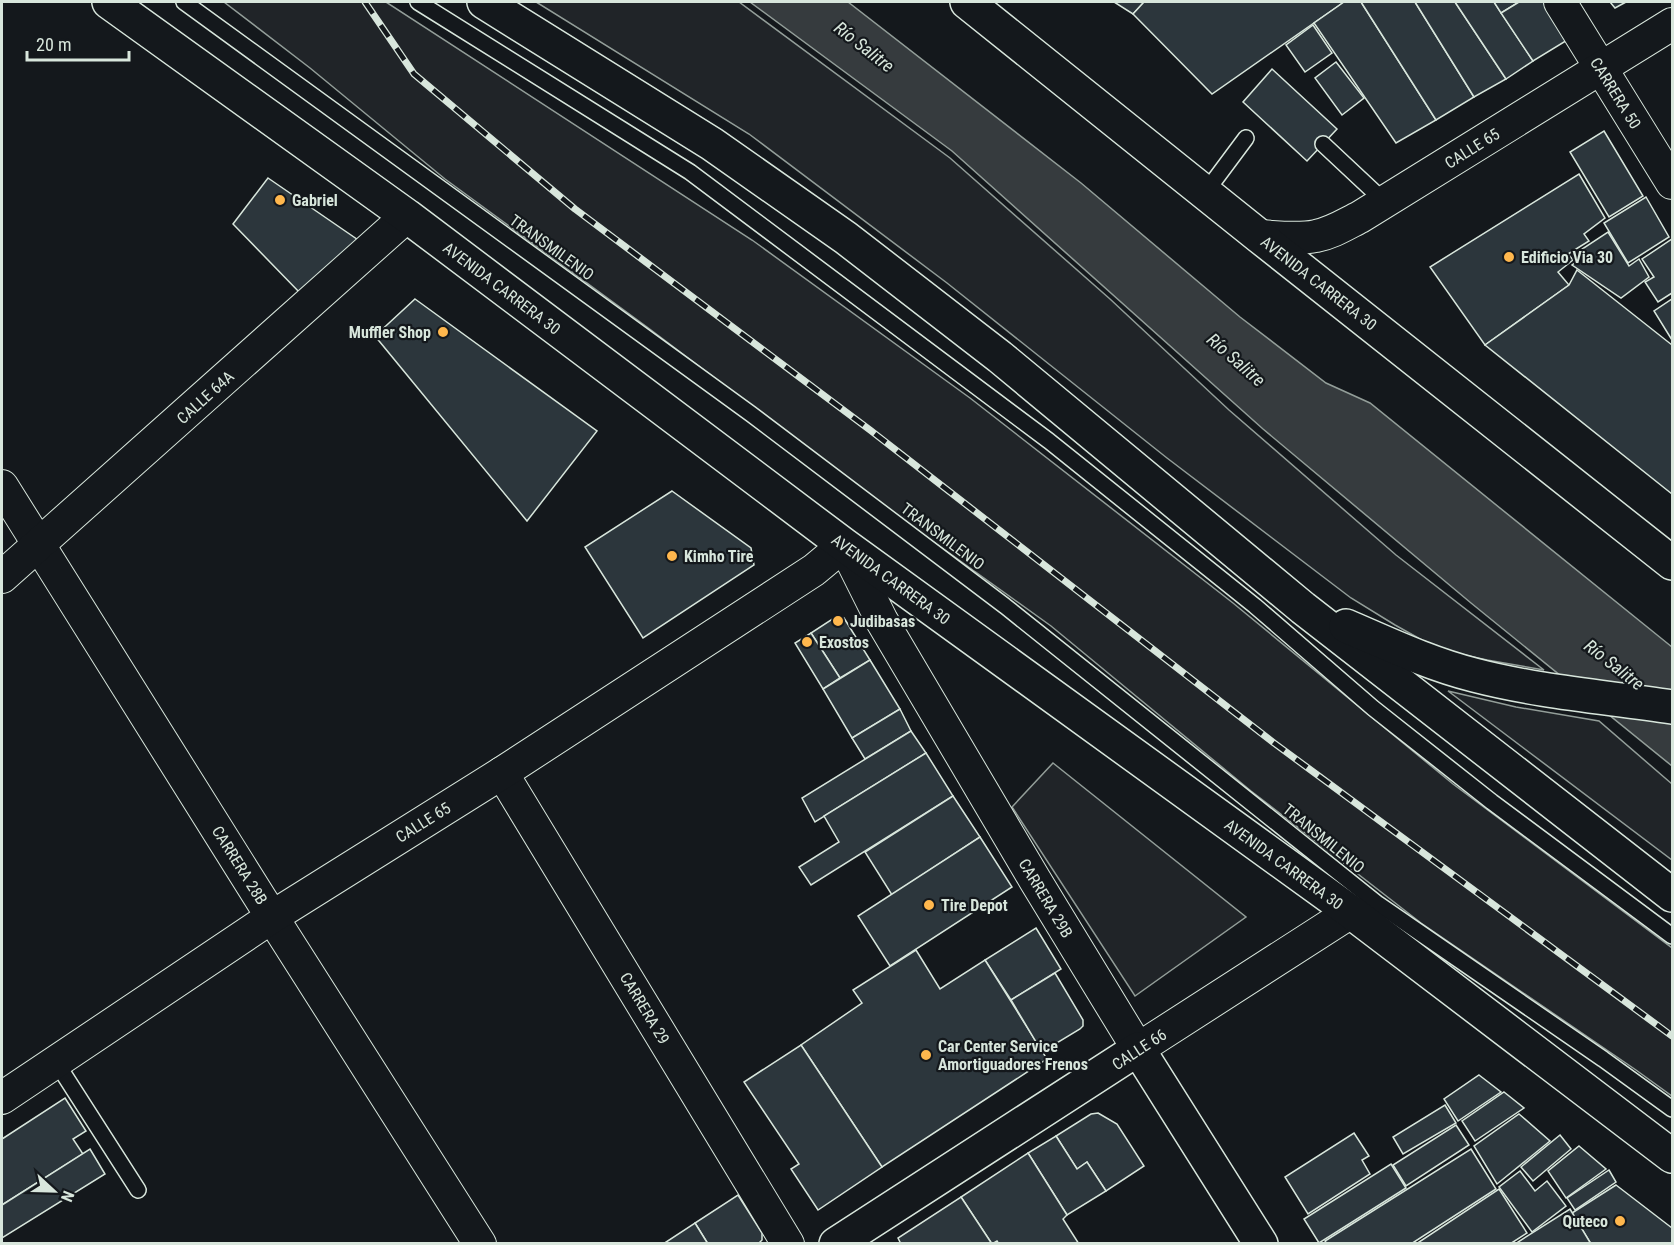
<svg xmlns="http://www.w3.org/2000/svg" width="1674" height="1245" viewBox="0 0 1674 1245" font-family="'Roboto Condensed',sans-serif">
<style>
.green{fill:#202428;stroke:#939e99;stroke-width:1.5}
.water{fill:#363b3e;stroke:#939e99;stroke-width:1.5}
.building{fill:#2c363c;stroke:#d8e6dc;stroke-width:1.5}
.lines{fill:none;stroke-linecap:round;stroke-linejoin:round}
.lane-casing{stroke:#d8e6dc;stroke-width:18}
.street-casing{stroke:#d8e6dc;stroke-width:34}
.secondary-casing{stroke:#d8e6dc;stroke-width:36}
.highway-casing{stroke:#d8e6dc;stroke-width:36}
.lane{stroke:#14181c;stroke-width:15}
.street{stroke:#14181c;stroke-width:32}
.secondary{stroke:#14181c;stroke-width:33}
.highway{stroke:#14181c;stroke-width:33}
.rail-casing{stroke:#d8e6dc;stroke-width:7}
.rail{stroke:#14181c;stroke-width:4.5;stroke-dasharray:14;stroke-linecap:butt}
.poi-dot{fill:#ffb74d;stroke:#14181c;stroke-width:2}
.labels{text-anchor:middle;stroke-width:4.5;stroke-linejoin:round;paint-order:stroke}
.street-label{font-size:16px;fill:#d8e6dc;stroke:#14181c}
.poi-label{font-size:16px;font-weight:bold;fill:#d8e6dc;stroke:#14181c;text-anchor:start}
.water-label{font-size:18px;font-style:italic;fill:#d8e6dc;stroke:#14181c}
</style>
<rect width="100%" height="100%" fill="#14181c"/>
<g class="green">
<path d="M224 2H386L752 240 970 398 1233 603 1453 784 1672 948V1096L1636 1070 1421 923 1251 791 1051 626 910 525 647 327 445 179 310 68Z"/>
<path d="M536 2H739L950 158 1110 299 1229 410 1396 555 1544 670 1487 660 1438 649 1395 625 1351 598 1167 458 947 283 749 134Z"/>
<path d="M1448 691 1516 707 1599 721 1672 784V860Z"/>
<path d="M1053 763 1246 917 1135 996 1012 807Z"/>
</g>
<path class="water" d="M750 2H848L1081 183 1240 317 1326 383 1370 403 1672 647V766L1471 603 1263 429 952 151Z"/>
<g class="building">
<path d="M1114 2H1144L1133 14Z"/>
<path d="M1144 2H1344L1212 94 1133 14Z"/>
<path d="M1344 2H1361L1436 120 1396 143 1314 23Z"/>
<path d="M1361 2H1415L1474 97 1436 120Z"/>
<path d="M1415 2H1455L1506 79 1474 97Z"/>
<path d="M1455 2H1494L1533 61 1506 79Z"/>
<path d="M1494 2H1519L1501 13Z"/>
<path d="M1519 2H1546L1569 39 1533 61 1501 13Z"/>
<path d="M1610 2H1626L1615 8Z"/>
<path d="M1313 25 1332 53 1305 72 1286 45Z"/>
<path d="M1336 62 1364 98 1342 115 1315 78Z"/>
<path d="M1272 69 1337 129 1307 161 1243 102Z"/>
<path d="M1604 131 1643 196 1609 217 1570 152Z"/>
<path d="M1579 174 1605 218 1584 234 1589 241 1568 254 1573 260 1558 272 1569 285 1485 345 1430 267Z"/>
<path d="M268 178 364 244 302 295 233 224Z"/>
<path d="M1646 197 1669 237 1628 263 1604 223Z"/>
<path d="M1608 232 1629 266 1639 259 1649 277 1621 298 1572 265 1576 262 1573 255Z"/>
<path d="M1672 239V293L1658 302 1645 282 1654 277 1642 259Z"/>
<path d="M1577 270 1672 345V494L1485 345 1569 285Z"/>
<path d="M415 299 597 431 527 521 375 336Z"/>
<path d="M1672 299V340L1654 311Z"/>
<path d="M672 491 751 548 754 565 643 638 585 547Z"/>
<path d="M837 616 844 618 870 660 840 678 811 633Z"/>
<path d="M811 633 840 678 823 689 795 643Z"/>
<path d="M870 660 900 709 852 738 823 689Z"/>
<path d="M900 709 911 731 865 759 852 738Z"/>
<path d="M911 731 926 753 815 822 802 798Z"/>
<path d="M926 753 953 796 811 885 799 867 839 842 824 816Z"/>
<path d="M953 796 980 837 892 895 865 852Z"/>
<path d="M980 837 1012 887 890 966 858 916Z"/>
<path d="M1036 928 1061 969 1011 1000 985 960Z"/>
<path d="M916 950 940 989 985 960 1047 1059 882 1167 801 1045 862 1003 853 990Z"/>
<path d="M1055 973 1083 1020V1026L1080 1029 1042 1052 1011 1000Z"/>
<path d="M801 1045 882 1167 818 1210 791 1169 799 1164 744 1082Z"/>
<path d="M1479 1075 1501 1092 1458 1121 1444 1099Z"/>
<path d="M1504 1092 1524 1108 1475 1141 1462 1121Z"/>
<path d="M65 1098 86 1131 73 1139 83 1154 2 1205V1139Z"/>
<path d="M1445 1105 1456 1123 1403 1154 1393 1137Z"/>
<path d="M1098 1113 1117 1124 1144 1166 1106 1191 1087 1162 1077 1169 1056 1136 1091 1114Z"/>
<path d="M1519 1114 1550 1141 1497 1184 1474 1146Z"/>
<path d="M1456 1125 1469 1145 1406 1186 1393 1165Z"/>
<path d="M1354 1133 1369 1156 1362 1160 1370 1174 1308 1214 1285 1177Z"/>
<path d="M1560 1135 1571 1149 1533 1181 1521 1167Z"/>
<path d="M1056 1136 1077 1169 1087 1162 1106 1191 1067 1215 1028 1153Z"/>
<path d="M1579 1146 1606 1169 1566 1198 1548 1171Z"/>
<path d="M90 1149 105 1174 2 1238V1205Z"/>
<path d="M1471 1149 1496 1189 1411 1244H1327L1325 1241Z"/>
<path d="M1028 1153 1067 1215 1063 1219 1079 1244H999L997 1241 992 1244 961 1197Z"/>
<path d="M1391 1164 1406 1188 1319 1243 1304 1219Z"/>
<path d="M1609 1170 1616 1182 1575 1210 1567 1198Z"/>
<path d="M1520 1171 1535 1191 1547 1181 1566 1206 1532 1232 1499 1187Z"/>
<path d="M1616 1185 1672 1228V1244H1591L1572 1213Z"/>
<path d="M1499 1189 1527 1233 1510 1244H1416Z"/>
<path d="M738 1195 762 1233V1240L758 1244H708L695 1223Z"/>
<path d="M961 1197 992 1244H901L898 1238Z"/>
<path d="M1570 1209 1591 1244H1519L1518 1242Z"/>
<path d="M695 1223 708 1244H663Z"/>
</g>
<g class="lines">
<g class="lane-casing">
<g id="lane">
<path d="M184 2 751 414 1005 606 1378 904 1603 1059 1672 1109"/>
<path d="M418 2 690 172 1049 441 1255 606 1373 708 1492 802 1672 936"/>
<path d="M1323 144 1385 202"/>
<path d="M1205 193 1246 138"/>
<path d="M56 1062 138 1190"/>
</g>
</g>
<g class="street-casing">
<g id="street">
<path d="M1560 2 1672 183"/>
<path d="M1259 236C1278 237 1298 240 1316 236 1332 233 1346 224 1360 217L1672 24"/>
<path d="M2 486 272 917 480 1244"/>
<path d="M2 577 407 216"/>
<path d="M502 773 788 1244"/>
<path d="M2 1098 272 917 502 773 814 570 844 545 882 621 1035 880 1138 1049 1351 912"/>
</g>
</g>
<g class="secondary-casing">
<path id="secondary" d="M836 1244 1138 1049 1261 1244"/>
</g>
<g class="highway-casing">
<g id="highway">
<path d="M109 2 407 216 844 545 1351 912 1672 1156"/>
<path d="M484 2 712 144 846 238 1000 357 1303 608 1672 895"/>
<path d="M967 2 1259 236 1672 563"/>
<path d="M1346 626C1388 644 1430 664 1474 675 1539 692 1607 697 1672 707"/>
</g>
</g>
<use href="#lane" class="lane"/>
<use href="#street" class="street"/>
<use href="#secondary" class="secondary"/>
<use href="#highway" class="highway"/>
<g class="rail-casing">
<path id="rail" d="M365 2 414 74 575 209 870 430 1274 743 1672 1036"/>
</g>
<use href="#rail" class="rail"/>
</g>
<g class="poi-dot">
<circle cx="280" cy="200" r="6"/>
<circle cx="1509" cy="257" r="6"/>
<circle cx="443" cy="332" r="6"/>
<circle cx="672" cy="556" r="6"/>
<circle cx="838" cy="621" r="6"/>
<circle cx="807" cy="642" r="6"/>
<circle cx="929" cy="905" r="6"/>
<circle cx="926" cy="1055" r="6"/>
<circle cx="1620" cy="1221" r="6"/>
</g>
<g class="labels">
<g class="street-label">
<text transform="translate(1616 93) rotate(58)" y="6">CARRERA 50</text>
<text transform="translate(1472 148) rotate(-32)" y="6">CALLE 65</text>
<text transform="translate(552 247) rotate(36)" y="6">TRANSMILENIO</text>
<text transform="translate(1319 283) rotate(38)" y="6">AVENIDA CARRERA 30</text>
<text transform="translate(502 288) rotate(37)" y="6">AVENIDA CARRERA 30</text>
<text transform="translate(205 397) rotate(-42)" y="6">CALLE 64A</text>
<text transform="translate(943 536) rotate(37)" y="6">TRANSMILENIO</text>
<text transform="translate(891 579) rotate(36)" y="6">AVENIDA CARRERA 30</text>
<text transform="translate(423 822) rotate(-32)" y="6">CALLE 65</text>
<text transform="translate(1324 838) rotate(39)" y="6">TRANSMILENIO</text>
<text transform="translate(1284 864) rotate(36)" y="6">AVENIDA CARRERA 30</text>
<text transform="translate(240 865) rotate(58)" y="6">CARRERA 28B</text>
<text transform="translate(1046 898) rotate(59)" y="6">CARRERA 29B</text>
<text transform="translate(645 1008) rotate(59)" y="6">CARRERA 29</text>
<text transform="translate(1139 1049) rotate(-33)" y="6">CALLE 66</text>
</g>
<g class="poi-label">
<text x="292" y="206">Gabriel</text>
<text x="1521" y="263">Edificio Via 30</text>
<text x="431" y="338" text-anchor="end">Muffler Shop</text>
<text x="684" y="562">Kimho Tire</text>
<text x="850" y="627">Judibasas</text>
<text x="819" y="648">Exostos</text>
<text x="941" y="911">Tire Depot</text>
<text x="938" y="1052">Car Center Service<tspan x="938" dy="18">Amortiguadores Frenos</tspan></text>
<text x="1608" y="1227" text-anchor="end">Quteco</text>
</g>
<g class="water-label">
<text transform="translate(864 47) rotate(38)" y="6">Río Salitre</text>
<text transform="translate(1236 360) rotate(41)" y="6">Río Salitre</text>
<text transform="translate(1614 665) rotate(38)" y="6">Río Salitre</text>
</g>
</g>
<rect width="1674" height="1245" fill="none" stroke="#d8e6dc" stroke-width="6"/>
<g transform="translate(54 1191) rotate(112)" stroke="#14181c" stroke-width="4.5" paint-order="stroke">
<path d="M0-4.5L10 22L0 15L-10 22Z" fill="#d8e6dc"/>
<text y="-9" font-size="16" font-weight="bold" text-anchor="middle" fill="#d8e6dc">N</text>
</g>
<path d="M27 51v9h102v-9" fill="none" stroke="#d8e6dc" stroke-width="3"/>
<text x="36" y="51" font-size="18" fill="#d8e6dc" stroke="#14181c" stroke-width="4.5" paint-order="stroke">20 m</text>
</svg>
